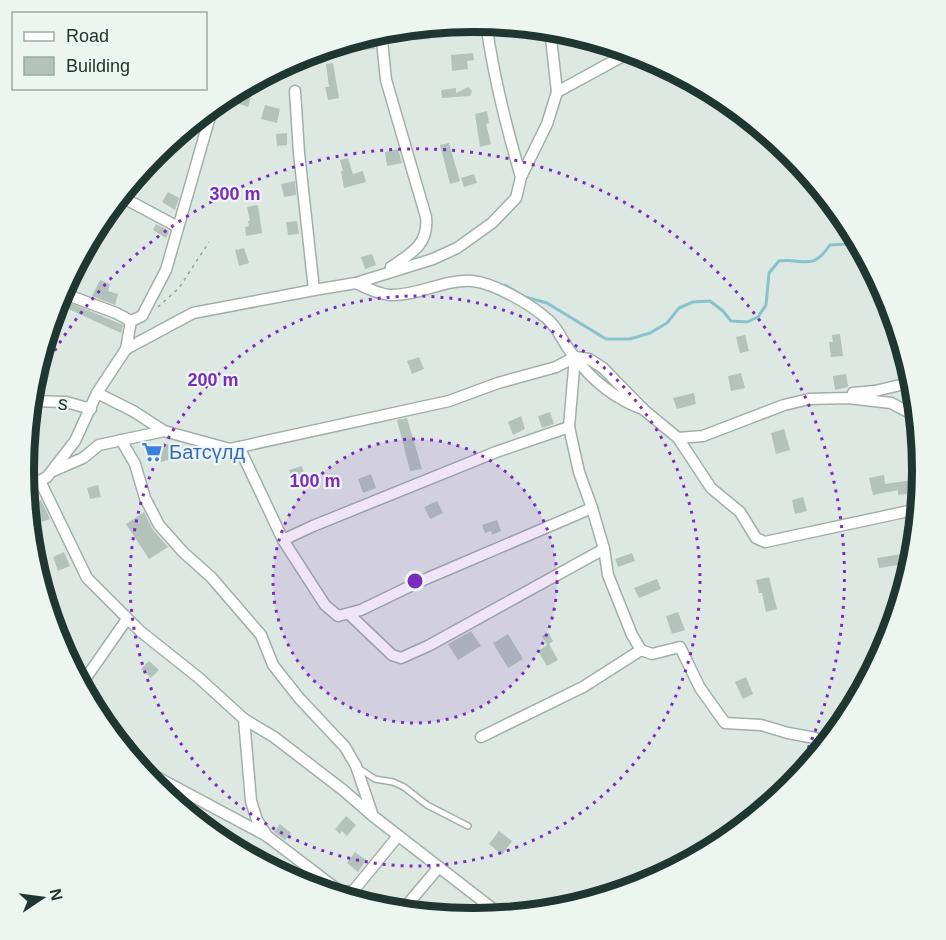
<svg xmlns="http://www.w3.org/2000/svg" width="946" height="940" viewBox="0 0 946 940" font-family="Arial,sans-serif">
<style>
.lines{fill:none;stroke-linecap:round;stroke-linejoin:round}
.stream{stroke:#88c3cb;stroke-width:3}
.building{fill:#b3c3bc}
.service-casing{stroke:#a1afaa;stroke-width:8}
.minor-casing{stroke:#a1afaa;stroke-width:13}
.path{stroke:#80aa9b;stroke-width:1.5;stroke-dasharray:3 4.5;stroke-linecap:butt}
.service{stroke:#fff;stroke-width:5}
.minor{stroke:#fff;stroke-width:10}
.ring{fill:none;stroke:#7b2cbf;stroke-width:3;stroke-dasharray:3 6}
.labels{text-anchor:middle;stroke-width:4.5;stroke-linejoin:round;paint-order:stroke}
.street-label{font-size:20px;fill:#203630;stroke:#edf5f1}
.shop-label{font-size:20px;fill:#366cbe;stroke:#edf5f1;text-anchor:start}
.rim{fill:none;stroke:#203630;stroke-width:8}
.centre{fill:#7b2cbf;stroke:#edf5f1;stroke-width:3}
.ring-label{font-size:18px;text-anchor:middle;font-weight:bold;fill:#7b2cbf;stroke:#edf5f1;stroke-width:4.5;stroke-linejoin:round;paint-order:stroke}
</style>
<rect width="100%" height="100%" fill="#dee8e3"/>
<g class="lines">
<path class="stream" d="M505 285 525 297 547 303 606 339H630L650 333 667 323 679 308 693 302 710 301 723 311 731 321 747 322 758 317 766 305 769 273 779 261C806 258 811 272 830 245L847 244 865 255"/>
</g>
<g class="building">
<path d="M430 25 431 39 414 40 413 27Z"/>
<path d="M374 35 375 49 365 50 363 36Z"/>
<path d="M473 53 474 60 467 61 468 69 452 71 451 55Z"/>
<path d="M333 63 339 98 328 100 325 87H329L326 64Z"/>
<path d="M468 87 472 91 470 96 442 98 441 90 456 88V93Z"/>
<path d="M238 89 252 94 248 107 234 102Z"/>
<path d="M265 105 280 109 277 123 261 119Z"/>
<path d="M487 111 489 123 486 124 491 144 480 147 475 114Z"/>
<path d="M287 133V145L277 146 276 134Z"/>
<path d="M449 143 460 181 450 184 440 145Z"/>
<path d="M398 149 402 163 387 166 385 152Z"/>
<path d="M348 158 353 174 363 171 366 182 344 188 341 171H343L340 160Z"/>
<path d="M474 174 477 183 464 187 461 178Z"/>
<path d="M295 181 296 195 284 197 281 184Z"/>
<path d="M168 192 179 198 175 210 162 202Z"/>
<path d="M258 205 262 233 246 236 245 227 249 226 248 221H250L247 207Z"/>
<path d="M297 221 299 234 288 235 286 222Z"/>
<path d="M156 224 169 231 166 238 153 230Z"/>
<path d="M244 248 249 263 239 266 235 250Z"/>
<path d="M372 254 376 265 365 269 361 257Z"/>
<path d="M100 280 110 284 108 291 118 294 115 305 92 296Z"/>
<path d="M58 299 66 302 55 330 49 328Z"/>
<path d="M66 301 123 325 121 333 64 307Z"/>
<path d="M840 334 843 356 831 357 829 342H833L832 335Z"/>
<path d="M745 335 749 351 740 353 736 337Z"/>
<path d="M419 357 424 369 412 374 407 361Z"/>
<path d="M741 373 745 388 731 391 728 376Z"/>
<path d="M846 374 848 387 835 390 833 376Z"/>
<path d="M694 393 696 404 677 409 673 398Z"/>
<path d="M550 412 554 424 542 428 538 416Z"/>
<path d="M521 416 525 429 513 435 508 422Z"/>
<path d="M407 418 422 469 410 471 397 420Z"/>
<path d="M784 429 790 450 776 454 771 433Z"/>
<path d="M169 444 172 459 157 463 153 448Z"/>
<path d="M302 466 306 480 293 483 289 470Z"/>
<path d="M371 474 376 488 363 493 358 479Z"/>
<path d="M884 475 885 484 912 480 914 493 898 495V490L873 495 869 478Z"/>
<path d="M98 485 101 497 90 499 87 488Z"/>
<path d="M803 497 807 511 795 514 792 500Z"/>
<path d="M41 500 50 519 42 522 32 504Z"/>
<path d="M437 501 443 513 430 519 424 507Z"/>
<path d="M144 512 153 530 168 547 149 559 126 524Z"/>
<path d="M497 520 501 531 492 535 491 531 485 533 482 525Z"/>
<path d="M30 534 44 559 35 564 33 557Z"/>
<path d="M64 552 70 566 58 571 53 557Z"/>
<path d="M914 552 912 563 879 568 877 558Z"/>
<path d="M632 553 635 561 618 567 615 559Z"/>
<path d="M769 577 777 609 766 612 762 593H759L756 580Z"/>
<path d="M657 579 661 589 639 598 634 588Z"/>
<path d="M678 612 685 630 672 634 666 616Z"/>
<path d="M471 631 481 646 458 660 448 644Z"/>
<path d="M548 632 553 641 549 644 558 660 547 666 538 651 547 645 542 636Z"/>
<path d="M508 634 523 659 508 668 493 643Z"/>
<path d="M149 661 159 670 151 678 141 669Z"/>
<path d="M746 677 753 694 743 699 735 682Z"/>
<path d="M346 816 356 825 347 836 342 831 340 834 335 829Z"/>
<path d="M280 824 291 833 285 840 274 832Z"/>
<path d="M499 831 512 841 502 855 489 844Z"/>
<path d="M355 852 366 860 358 872 347 863Z"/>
</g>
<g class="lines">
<g class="service-casing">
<path id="service" d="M357 767 375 779 393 782 404 787 427 805 468 826"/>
</g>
<g class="minor-casing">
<g id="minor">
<path d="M486 22C493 75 506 126 521 177"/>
<path d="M550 29 557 92 632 51"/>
<path d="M381 31 386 80 426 217C429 244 412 253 391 267"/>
<path d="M120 196 178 227"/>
<path d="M356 283C366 288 378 294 390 295 418 296 444 279 472 281 494 283 528 303 545 317 559 327 563 345 575 357L569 427 579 472 592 508 604 549 608 575 632 635 641 650 652 654 680 647 700 688 725 723 761 725 788 733 815 738 827 743"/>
<path d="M62 290 73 297 116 313 131 321"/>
<path d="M314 290 356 283 433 259 457 248 492 223 516 198 521 177 547 124 557 92"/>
<path d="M126 349 193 313 314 290 299 153 295 91"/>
<path d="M575 357C591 380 617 400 643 409"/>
<path d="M97 393 133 411 164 431 230 449 449 401 498 383 556 367 575 357 589 359 603 368 644 410 678 438 703 436 784 405 809 399 848 398 891 403 912 414 918 428"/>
<path d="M853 393 875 391 913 382"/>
<path d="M31 401 66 402 91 409"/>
<path d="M678 438 711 488 740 512 756 538 765 542 918 509"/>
<path d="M121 440 135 464 145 498 159 525 183 552 211 577 261 635 273 665 299 698 345 747 356 766 372 813"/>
<path d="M239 447 283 540 325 605 338 616 361 610 421 581 592 508"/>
<path d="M53 471 83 458 99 445 164 431"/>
<path d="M40 481 87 578 140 631 199 678 244 719 274 737 343 790 373 816 502 916"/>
<path d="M26 488 47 477 75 441 97 393 126 349 131 321 142 316 166 270 213 106"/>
<path d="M283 540 313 526 496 452 569 427"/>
<path d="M349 614 392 655 401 658 428 646 604 549"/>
<path d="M81 685 127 619"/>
<path d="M244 719 251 801 257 820 267 836"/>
<path d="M481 737 583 687 641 650"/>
<path d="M138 767 267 836 342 893 354 890 398 836"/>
<path d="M401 912 439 867"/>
</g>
</g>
<path class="path" d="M158 307 179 288 209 242"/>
<use href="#service" class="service"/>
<use href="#minor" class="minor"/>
</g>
<circle cx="415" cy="581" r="142" fill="#7b2cbf" fill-opacity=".12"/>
<g class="ring">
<circle cx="415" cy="581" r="142"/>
<circle cx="415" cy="581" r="285"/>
<path d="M33 390A427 427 0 1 1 788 788"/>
</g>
<defs>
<g id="supermarket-bare" transform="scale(1.62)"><path d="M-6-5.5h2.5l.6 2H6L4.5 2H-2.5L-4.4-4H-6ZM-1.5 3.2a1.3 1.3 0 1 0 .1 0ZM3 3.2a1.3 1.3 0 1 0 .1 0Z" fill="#3f7fe0" stroke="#edf5f1" stroke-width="2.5" paint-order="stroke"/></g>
</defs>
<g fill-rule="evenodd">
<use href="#supermarket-bare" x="152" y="452"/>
</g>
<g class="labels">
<g class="street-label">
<text transform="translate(63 403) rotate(7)" y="7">s</text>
</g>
<g class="shop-label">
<text x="169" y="459">Батсүлд</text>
</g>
</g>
<path d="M0 0H946V940H0ZM472 32H474A438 438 0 0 1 912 470V470A438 438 0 0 1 474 908H472A438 438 0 0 1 34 470V470A438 438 0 0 1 472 32Z" fill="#edf5f1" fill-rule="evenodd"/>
<path class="rim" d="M472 32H474A438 438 0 0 1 912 470V470A438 438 0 0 1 474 908H472A438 438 0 0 1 34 470V470A438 438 0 0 1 472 32Z"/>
<circle cx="415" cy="581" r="9" class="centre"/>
<g class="ring-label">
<text x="235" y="200">300 m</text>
<text x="213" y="386">200 m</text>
<text x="315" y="487">100 m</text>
</g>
<rect x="12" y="12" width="195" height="78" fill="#edf5f1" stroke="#9ba9a4" stroke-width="1.5"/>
<rect x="24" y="32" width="30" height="9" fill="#ffffff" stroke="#9ba9a4" stroke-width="1.5"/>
<text x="66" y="42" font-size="18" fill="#203630">Road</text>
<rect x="24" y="57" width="30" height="18" fill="#b3c3bc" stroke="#9ba9a4" stroke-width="1.5"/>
<text x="66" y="72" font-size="18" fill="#203630">Building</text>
<g transform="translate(42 898) rotate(77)" stroke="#edf5f1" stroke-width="4.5" paint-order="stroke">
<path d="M0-4.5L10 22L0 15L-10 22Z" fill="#203630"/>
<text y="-9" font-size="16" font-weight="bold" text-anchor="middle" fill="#203630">N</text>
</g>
</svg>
